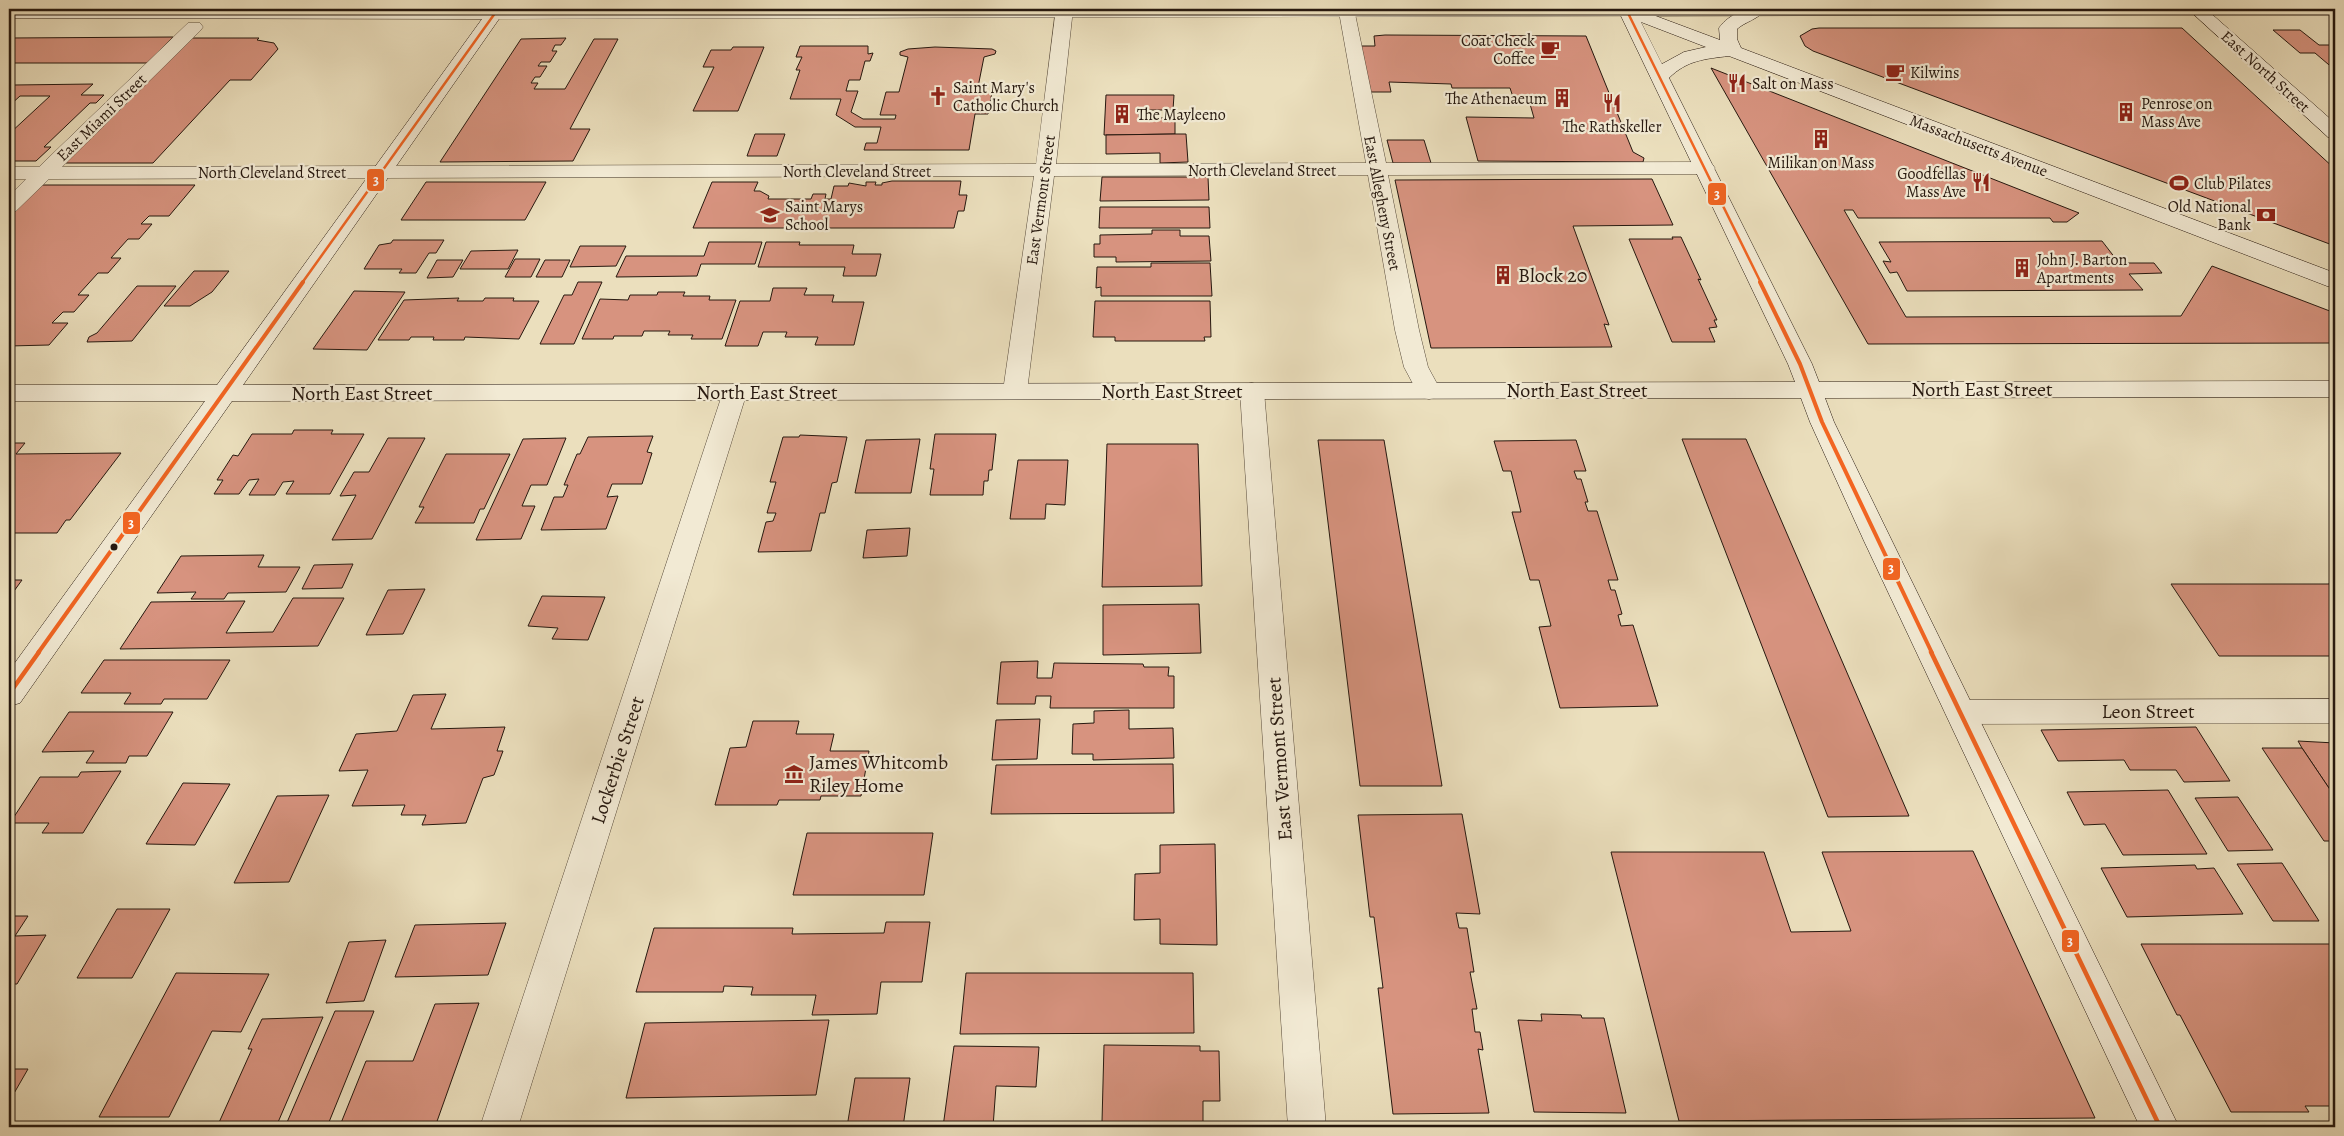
<svg xmlns="http://www.w3.org/2000/svg" width="2344" height="1136" viewBox="0 0 2344 1136" font-family="Alegreya,serif">
<style>
.building{fill:#d7937f;stroke:#26180f}
.lines{fill:none;stroke-linecap:round;stroke-linejoin:round}
.minor-casing{stroke:#574a3a;stroke-width:1}
.secondary-casing{stroke:#26180f;stroke-width:1}
.minor{fill:#f2ead4;fill-rule:evenodd}
.secondary{fill:#f2ead4;fill-rule:evenodd}
.bus-1-far2-casing{stroke:#f2ead4;stroke-width:5}
.bus-1-far1-casing{stroke:#f2ead4;stroke-width:8}
.bus-1-casing{stroke:#f2ead4;stroke-width:8}
.bus-1-far2{stroke:#f26522;stroke-width:2.5}
.bus-1-far1{stroke:#f26522;stroke-width:4}
.bus-1{stroke:#f26522;stroke-width:4.5}
.bus-dot{fill:#26180f;stroke:#f2ead4;stroke-width:2}
.labels{text-anchor:middle;stroke-width:4.5;stroke-linejoin:round;paint-order:stroke}
.far-poi-label{font-size:16px;fill:#26180f;stroke:#f2ead4;text-anchor:start}
.far-street-label{font-size:16px;fill:#26180f;stroke:#f2ead4}
.poi-label{font-size:20px;fill:#26180f;stroke:#f2ead4;text-anchor:start}
.street-label{font-size:20px;fill:#26180f;stroke:#f2ead4}
.line-badge{stroke:#f2ead4;stroke-width:2}
.badge-label{font-size:14px;text-anchor:middle;font-weight:bold;fill:#fff}
</style>
<rect width="100%" height="100%" fill="#ebdfbd"/>
<filter id="stains"><feTurbulence type="fractalNoise" baseFrequency=".004" numOctaves="4"/><feColorMatrix values="0 0 0 0 .2 0 0 0 0 .09 0 0 0 0 .02 0 0 0 .5 -.17"/></filter>
<radialGradient id="worn" r=".72"><stop offset=".6" stop-color="#630" stop-opacity="0"/><stop offset="1" stop-color="#630" stop-opacity=".3"/></radialGradient>
<g class="building">
<path d="M1819 28H2182L2335 169V246L1813 51 1805 46 1800 36 1812 29Z"/>
<path d="M2273 30H2300L2319 45H2335V70L2315 53H2300Z"/>
<path d="M1385 35 1586 36 1633 152 1644 158 1643 162 1478 161 1466 117 1534 118 1530 104 1515 103 1510 88H1452L1451 84 1389 82 1391 92H1369L1357 46H1375L1374 36Z"/>
<path d="M173 37 147 63H9V38Z"/>
<path d="M185 38H259L257 40 274 43 278 49 251 80H230L153 163H58Z"/>
<path d="M566 38 561 45H555L552 51H557L550 62H541L538 66H547L540 77H535L531 83H538L534 89H565L594 39H618L570 129H590L573 161 440 162 521 39Z"/>
<path d="M800 46H868V54L873 53 870 61H865L860 80H849L846 91H858L851 112 863 119H895L896 115H880L886 92H899L908 57 900 55V52L908 49 935 47 992 49 996 51 995 54 984 57 977 92H992L988 114H975L969 150H864L866 143H877L881 127H855L836 115 841 99H790L800 70H796L802 57H796Z"/>
<path d="M733 47H764L738 111H693L714 67H703L711 50H731Z"/>
<path d="M1711 68 2079 213 2067 222H2053L2050 218H1858L1853 210H1844L1906 317 2181 316 2212 266 2335 313V343L1868 344Z"/>
<path d="M93 84 81 95H104L96 103H90L44 147H51L36 161H9V134L50 96H20L9 106V90L14 85Z"/>
<path d="M1106 95H1174L1173 110H1139V118H1175V134L1104 135Z"/>
<path d="M755 134H785L777 156H747Z"/>
<path d="M1175 134H1186L1188 162 1160 163V153L1106 154V135Z"/>
<path d="M1387 140H1424L1431 163H1393Z"/>
<path d="M1102 177H1208L1209 200 1100 201Z"/>
<path d="M1652 179 1673 225 1573 226 1609 325 1604 324 1612 347 1431 348 1395 180Z"/>
<path d="M892 181H961L959 195H967L964 211H958L954 228H693L712 182H758L754 191H760L769 196 768 199H811L813 194H826L825 199H831L834 186H848L849 183 866 186V182H876L875 185H882V183Z"/>
<path d="M426 182H546L525 220H401Z"/>
<path d="M39 185H195L169 216H149L141 224H152L139 239H128L111 258H121L108 273H98L78 295H89L74 312H63L52 323H68L49 345 9 346V215Z"/>
<path d="M1100 207H1209L1210 228H1099Z"/>
<path d="M1152 230H1180V236H1209L1211 261 1116 262V257H1094V244H1100V235L1152 234Z"/>
<path d="M1672 237H1681L1701 280 1698 279 1717 320H1714L1717 327 1709 328 1715 342H1672L1629 239H1673Z"/>
<path d="M393 240H444L436 253H429L416 273H399L402 269H364L379 245 391 243Z"/>
<path d="M2102 241 2119 263H2154L2162 273 2129 274 2143 290 1907 291 1897 272 1890 273 1883 261 1891 262 1879 242Z"/>
<path d="M709 242H762L755 264H701L697 276 616 277 626 256H704Z"/>
<path d="M766 242H800L799 245H854L852 254H881L876 276H843L845 267H758Z"/>
<path d="M580 246H626L616 266 570 267Z"/>
<path d="M518 250 508 269H460L471 251Z"/>
<path d="M515 259H540L531 277H505Z"/>
<path d="M437 260H463L453 277 427 278Z"/>
<path d="M545 260H570L562 277H536Z"/>
<path d="M1151 263H1210L1212 296H1101V287L1096 288 1097 267H1151Z"/>
<path d="M194 271H229L212 292 190 306H164Z"/>
<path d="M578 282H602L574 344H540L564 295H572Z"/>
<path d="M137 286H176L132 341 87 342 89 337 97 333Z"/>
<path d="M773 288H807L804 295H834L832 302H864L854 345H815L818 337H785L787 332H763L758 346H725L740 301H770Z"/>
<path d="M354 291 405 292 367 350 313 349Z"/>
<path d="M658 292H685L683 296H710L709 300H736L722 339H691L693 335H668L670 331H644L642 336H614L613 339H582L600 299 628 300 630 295H657Z"/>
<path d="M459 298 457 301H483L485 298H514L513 301H539L519 339 465 337 464 340H433L434 337H411L409 340H378L404 300Z"/>
<path d="M1095 301H1210L1211 337H1204L1205 341H1115V337H1093Z"/>
<path d="M294 430H333L331 434H364L330 494H286L294 481 283 482 275 495H249L259 479 249 480 239 494H214L223 480H217L233 455 238 456 252 434H292Z"/>
<path d="M935 434H996L992 470H989L988 481H984L983 495H930L934 469H930Z"/>
<path d="M800 435 847 437 837 482 832 483 825 513H820L811 551 758 552 766 522 773 521 776 513H767L776 482H770L783 437H799Z"/>
<path d="M653 436 647 452 652 453 642 484H612L607 497 618 496 606 529 541 530 554 497H563L568 485H564L577 454H580L588 437Z"/>
<path d="M388 438H425L372 539 332 540 356 495 340 496 354 472H369Z"/>
<path d="M566 438 547 485H531L522 506H535L521 539 476 540 523 439Z"/>
<path d="M920 439 911 493H855L866 440Z"/>
<path d="M1682 439H1746L1909 816 1828 817Z"/>
<path d="M1318 440H1384L1442 786H1360Z"/>
<path d="M1576 440 1586 471H1574L1577 479H1581L1588 502H1585L1588 511H1597L1618 580H1608L1611 590H1615L1622 614 1618 615 1621 626 1633 625 1658 706 1560 708 1539 627 1551 626 1539 580H1530L1512 512H1521L1511 471H1503L1494 441Z"/>
<path d="M9 443H25L16 454 121 453 70 520H66L57 533H9Z"/>
<path d="M1107 444H1198L1202 586 1102 587Z"/>
<path d="M446 454H510L484 509H480L474 523H415L424 507H419Z"/>
<path d="M1018 460H1068L1065 505 1046 504 1045 519H1010Z"/>
<path d="M910 528 907 556 863 558 867 530Z"/>
<path d="M264 555 258 567H300L286 592 228 593 224 599H191L196 592 157 593 181 556Z"/>
<path d="M353 564 342 588 302 589 314 565Z"/>
<path d="M2335 572V656H2219L2171 584H2329Z"/>
<path d="M9 580H22L9 598Z"/>
<path d="M425 589 403 634 366 635 388 590Z"/>
<path d="M542 596 605 597 588 640 552 639 558 628 528 626Z"/>
<path d="M293 598H344L318 646 120 649 151 602 245 601 226 633 273 632Z"/>
<path d="M1199 604 1201 653 1103 655V605Z"/>
<path d="M104 660H230L207 699H164L161 704H124L131 693H81Z"/>
<path d="M1038 661 1037 678H1052L1054 663 1143 664 1144 667H1169L1168 676H1174V708H1050L1051 696H1036L1035 704H997L1001 662Z"/>
<path d="M446 694 431 729 505 727 497 751H503L494 775 483 778 466 823 422 825 426 815H401L405 805 352 806 368 770 339 771 356 734 397 731 413 695Z"/>
<path d="M1129 710V729L1173 728 1174 758 1093 760V754H1072L1073 724 1094 723V711Z"/>
<path d="M69 712H173L147 756H129L126 763H86L94 751 42 752Z"/>
<path d="M1040 719 1037 759 992 760 996 720Z"/>
<path d="M753 721H799L796 734H834L830 751H869L861 796H821L820 800H779L777 805H715L730 748 746 747Z"/>
<path d="M2196 727 2230 781 2184 782 2176 770H2130L2124 760 2058 761 2041 730Z"/>
<path d="M2298 741 2335 743V797L2302 748Z"/>
<path d="M2262 748H2302L2335 797V841H2324Z"/>
<path d="M1173 764 1174 813 991 814 996 765Z"/>
<path d="M121 771 83 833H42L49 823H10L40 777H78L81 772Z"/>
<path d="M183 783 230 784 195 845 146 844Z"/>
<path d="M2168 790 2207 854 2123 855 2105 824 2084 825 2067 792Z"/>
<path d="M329 795 289 882 234 883 277 796Z"/>
<path d="M2238 797 2273 850 2228 851 2195 798Z"/>
<path d="M1462 814 1480 914 1456 913 1459 928H1467L1474 972H1470L1477 1009H1472L1475 1032H1480L1483 1050 1478 1049 1489 1113 1393 1114 1378 988H1383L1374 917H1370L1358 815Z"/>
<path d="M807 833H933L924 895H793Z"/>
<path d="M1215 844 1217 945 1160 944V919L1134 920 1135 874 1160 873V845Z"/>
<path d="M1973 851 2095 1118 1679 1121 1611 852H1764L1791 932 1851 931 1822 852Z"/>
<path d="M2282 863 2319 921H2273L2237 864Z"/>
<path d="M2195 865 2197 869 2214 868 2243 914 2127 917 2101 868Z"/>
<path d="M117 909H170L132 978H77Z"/>
<path d="M9 916H28L15 936 46 935 17 984H9Z"/>
<path d="M886 922H930L922 982H881L877 1014 812 1015 816 995H751L753 987 724 986 723 992H636L654 928H793L792 934 884 933Z"/>
<path d="M506 923 488 975 395 977 415 925Z"/>
<path d="M386 940 364 1001 326 1003 349 942Z"/>
<path d="M2141 944H2335V1106H2305L2309 1112H2231L2180 1015H2177Z"/>
<path d="M176 973 269 974 241 1032 212 1031 169 1117H99Z"/>
<path d="M966 973H1193L1194 1033 960 1034Z"/>
<path d="M479 1003 435 1127H383L384 1123H341L366 1061H413L435 1004Z"/>
<path d="M335 1011H374L327 1127H285Z"/>
<path d="M1541 1014 1581 1015 1582 1018H1604L1626 1113 1534 1112 1518 1020 1542 1021Z"/>
<path d="M323 1017 276 1127H217L252 1049H248L262 1019Z"/>
<path d="M829 1020 816 1095 626 1098 645 1023Z"/>
<path d="M1104 1045 1200 1046V1051H1219L1220 1101H1203V1122H1102Z"/>
<path d="M954 1046 1039 1047 1036 1087 996 1086 993 1127H943Z"/>
<path d="M9 1069H28L9 1102Z"/>
<path d="M855 1078H910L903 1127H847Z"/>
</g>
<g class="lines">
<g class="minor-casing">
<g id="minor">
<path d="M1056 9H1073L1056 164 1366 163 1339 12 1342 9H1354L1386 163 1705 162 1712 164 1715 168 1712 172 1705 174 1388 175 1419 330 1428 367 1441 391 1438 397 1429 399 1420 397 1404 367 1395 330 1368 175 1054 176 1027 391 1024 397 1015 399 1006 397 1003 391 1034 176 49 179 16 211 9 213V196L26 179H9V167H39L188 23H200L203 27 200 31 62 167 1036 164Z"/>
<path d="M1620 9H2335V14L1627 16 1621 15 1618 11Z"/>
<path d="M1252 383 1261 385 1264 391 1326 1127H1288L1240 391 1243 385Z"/>
<path d="M735 384 744 386 747 392 518 1127H480L723 392 726 386Z"/>
<path d="M2335 699V723L1962 724 1951 721 1947 712 1951 703 1962 700Z"/>
</g>
</g>
<g class="secondary-casing">
<g id="secondary">
<path d="M9 9H1637L1720 40 1719 28C1730 13 1745 9 1762 9L1764 11C1758 19 1745 22 1737 29V39L1741 48 2335 273V288L2327 286 1729 56C1705 59 1687 60 1669 78L1812 364 1819 382 2335 381V397L1825 398 1834 422 1892 541 2179 1127H2140L1864 541 1810 422 1801 398 232 401 20 703 9 706V671L205 401H9V385H217L482 19 9 18ZM1621 16 1788 364 1795 382 243 385 499 19ZM1641 22 1706 47 1684 52 1662 64Z"/>
<path d="M2188 9H2206L2335 123V139L2328 137Z"/>
</g>
</g>
<use href="#minor" class="minor"/>
<use href="#secondary" class="secondary"/>
<g class="bus-1-far2-casing">
<g id="bus-1-far2">
<path d="M1626 9 1761 283"/>
<path d="M302 283 498 9"/>
</g>
</g>
<g class="bus-1-far1-casing">
<g id="bus-1-far1">
<path d="M1760 282 1800 364 1822 422 1932 653"/>
<path d="M38 653 303 282"/>
</g>
</g>
<g class="bus-1-casing">
<g id="bus-1">
<path d="M1931 652 2160 1127"/>
<path d="M9 694 39 652"/>
</g>
</g>
<use href="#bus-1-far2" class="bus-1-far2"/>
<use href="#bus-1-far1" class="bus-1-far1"/>
<use href="#bus-1" class="bus-1"/>
</g>
<defs>
<g id="cafe-bare" transform="scale(1.5)"><path d="M-5.5-4.5H6V0H3Q3 3.5 0 3.5H-2.5Q-5.5 3.5-5.5 0ZM3-3.2v2h1.7v-2ZM-6 4.5H4V6H-6Z" fill="#8f2418" stroke="#f2ead4" stroke-width="2.5" paint-order="stroke"/></g>
<g id="restaurant-bare" transform="scale(1.5)"><path d="M-5-6h1v4h1v-4h1v4h1v-4h1v5L-1.5 .5V6h-2V.5L-5-1ZM5-6V6H3V1.5H1.5Q1.5-4 5-6Z" fill="#8f2418" stroke="#f2ead4" stroke-width="2.5" paint-order="stroke"/></g>
<g id="church-bare" transform="scale(1.5)"><path d="M-1.2-6h2.4v3.5h3.3v2.4h-3.3V6h-2.4V-.1h-3.3v-2.4h3.3Z" fill="#8f2418" stroke="#f2ead4" stroke-width="2.5" paint-order="stroke"/></g>
<g id="building-bare" transform="scale(1.5)"><path d="M-4-6H4V6H1V3H-1V6H-4ZM-2.5-4.3h1.7v1.8h-1.7ZM.8-4.3h1.7v1.8H.8ZM-2.5-1h1.7V.8h-1.7ZM.8-1h1.7V.8H.8Z" fill="#8f2418" stroke="#f2ead4" stroke-width="2.5" paint-order="stroke"/></g>
<g id="stadium-bare" transform="scale(1.5)"><path d="M0-5a6.5 5 0 1 0 0 10a6.5 5 0 1 0 0-10ZM-3.5-1.8h7v3.6h-7Z" fill="#8f2418" stroke="#f2ead4" stroke-width="2.5" paint-order="stroke"/></g>
<g id="school-bare" transform="scale(1.5)"><path d="M0-5L7-2L0 1L-7-2ZM-4 1L0 2.5L4 1V4Q0 6-4 4Z" fill="#8f2418" stroke="#f2ead4" stroke-width="2.5" paint-order="stroke"/></g>
<g id="bank-bare" transform="scale(1.5)"><path d="M-6-4H6V4H-6ZM0-2.3a2.3 2.3 0 1 0 0 4.6a2.3 2.3 0 1 0 0-4.6Z" fill="#8f2418" stroke="#f2ead4" stroke-width="2.5" paint-order="stroke"/></g>
<g id="museum-bare" transform="scale(1.5)"><path d="M0-6L6-3V-2H-6V-3ZM-5-1h2V3h-2ZM-1-1h2V3h-2ZM3-1h2V3H3ZM-6 4H6V6H-6Z" fill="#8f2418" stroke="#f2ead4" stroke-width="2.5" paint-order="stroke"/></g>
</defs>
<g fill-rule="evenodd">
<use href="#cafe-bare" x="1550" y="49"/>
<use href="#cafe-bare" x="1895" y="72"/>
<use href="#restaurant-bare" x="1737" y="83"/>
<use href="#church-bare" x="938" y="96"/>
<use href="#building-bare" x="1562" y="98"/>
<use href="#restaurant-bare" x="1612" y="103"/>
<use href="#building-bare" x="2126" y="112"/>
<use href="#building-bare" x="1122" y="114"/>
<use href="#building-bare" x="1821" y="139"/>
<use href="#restaurant-bare" x="1981" y="182"/>
<use href="#stadium-bare" x="2179" y="183"/>
<use href="#school-bare" x="770" y="215"/>
<use href="#bank-bare" x="2266" y="215"/>
<use href="#building-bare" x="2022" y="268"/>
<use href="#building-bare" x="1503" y="275"/>
<use href="#museum-bare" x="794" y="774"/>
</g>
<circle class="bus-dot" cx="114" cy="547" r="4.5"/>
<g class="labels">
<g class="far-poi-label">
<text x="1535" y="46" text-anchor="end">Coat Check<tspan x="1535" dy="18">Coffee</tspan></text>
<text x="1910" y="78">Kilwins</text>
<text x="1752" y="89">Salt on Mass</text>
<text x="953" y="93">Saint Mary's<tspan x="953" dy="18">Catholic Church</tspan></text>
<text x="1547" y="104" text-anchor="end">The Athenaeum</text>
<text x="2141" y="109">Penrose on<tspan x="2141" dy="18">Mass Ave</tspan></text>
<text x="1137" y="120">The Mayleeno</text>
<text x="1612" y="132" text-anchor="middle">The Rathskeller</text>
<text x="1821" y="168" text-anchor="middle">Milikan on Mass</text>
<text x="1966" y="179" text-anchor="end">Goodfellas<tspan x="1966" dy="18">Mass Ave</tspan></text>
<text x="2194" y="189">Club Pilates</text>
<text x="785" y="212">Saint Marys<tspan x="785" dy="18">School</tspan></text>
<text x="2251" y="212" text-anchor="end">Old National<tspan x="2251" dy="18">Bank</tspan></text>
<text x="2037" y="265">John J. Barton<tspan x="2037" dy="18">Apartments</tspan></text>
</g>
<g class="far-street-label">
<text transform="translate(2266 71) rotate(42)" y="6">East North Street</text>
<text transform="translate(101 117) rotate(-44)" y="6">East Miami Street</text>
<text transform="translate(1979 145) rotate(21)" y="6">Massachusetts Avenue</text>
<text x="1262" y="176">North Cleveland Street</text>
<text x="857" y="177">North Cleveland Street</text>
<text x="272" y="178">North Cleveland Street</text>
<text transform="translate(1040 200) rotate(-82)" y="6">East Vermont Street</text>
<text transform="translate(1383 203) rotate(79)" y="6">East Allegheny Street</text>
</g>
<g class="poi-label">
<text x="1518" y="282">Block 20</text>
<text x="809" y="769">James Whitcomb<tspan x="809" dy="23">Riley Home</tspan></text>
</g>
<g class="street-label">
<text x="1982" y="396">North East Street</text>
<text x="1577" y="397">North East Street</text>
<text x="1172" y="398">North East Street</text>
<text x="767" y="399">North East Street</text>
<text x="362" y="400">North East Street</text>
<text x="2148" y="718">Leon Street</text>
<text transform="translate(1279 759) rotate(-94)" y="7">East Vermont Street</text>
<text transform="translate(617 760) rotate(-72)" y="7">Lockerbie Street</text>
</g>
</g>
<g class="line-badge">
<rect x="366" y="168" width="19" height="24" rx="5" fill="#f26522"/>
<rect x="1707" y="182" width="20" height="24" rx="5" fill="#f26522"/>
<rect x="122" y="511" width="19" height="24" rx="5" fill="#f26522"/>
<rect x="1882" y="557" width="19" height="24" rx="5" fill="#f26522"/>
<rect x="2061" y="929" width="19" height="24" rx="5" fill="#f26522"/>
</g>
<g class="badge-label">
<text x="376" y="185">3</text>
<text x="1717" y="199">3</text>
<text x="131" y="528">3</text>
<text x="1891" y="573">3</text>
<text x="2070" y="946">3</text>
</g>
<rect width="2344" height="1136" fill="none" stroke="#ebdfbd" stroke-width="30"/>
<rect x="10" y="10" width="2324" height="1116" fill="none" stroke="#26180f" stroke-width="2.5"/>
<rect x="15" y="15" width="2314" height="1106" fill="none" stroke="#26180f"/>
<rect width="100%" height="100%" filter="url(#stains)"/>
<rect width="100%" height="100%" fill="url(#worn)"/>
</svg>
